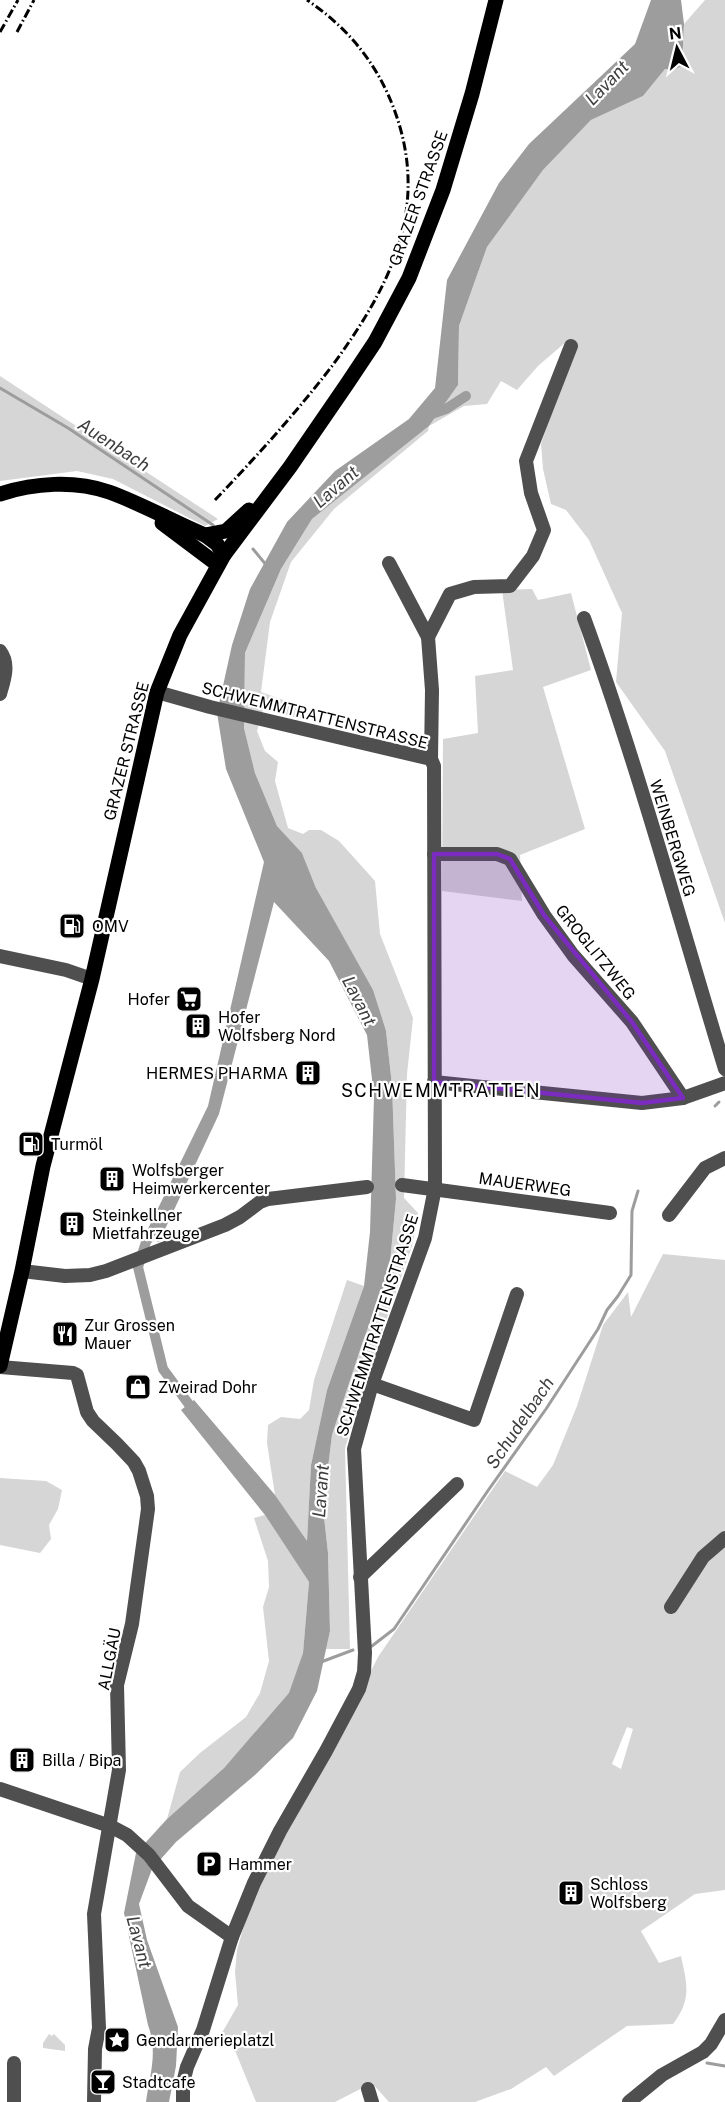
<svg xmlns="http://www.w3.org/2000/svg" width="725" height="2102" viewBox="0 0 725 2102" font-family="'Public Sans',sans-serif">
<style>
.green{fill:#d6d6d6;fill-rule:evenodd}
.water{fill:#9d9d9d}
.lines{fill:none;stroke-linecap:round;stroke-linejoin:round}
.stream{stroke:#9d9d9d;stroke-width:3}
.canal{stroke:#9d9d9d;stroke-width:10}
.minor{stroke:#4f4f4f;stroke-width:14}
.major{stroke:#000;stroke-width:15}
.rail{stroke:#000;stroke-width:3;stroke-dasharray:9 3 1.5 3;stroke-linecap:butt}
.marked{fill:#7b2cbf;fill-opacity:0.2;stroke:#7b2cbf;stroke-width:4.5;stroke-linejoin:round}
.labels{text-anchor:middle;stroke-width:4.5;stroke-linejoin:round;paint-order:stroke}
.street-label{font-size:16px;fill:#000;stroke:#fff}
.poi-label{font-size:16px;fill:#000;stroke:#fff;text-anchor:start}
.water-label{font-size:18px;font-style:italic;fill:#3e3e3e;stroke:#fff}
.neighbourhood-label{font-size:18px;letter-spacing:1.5px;fill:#000;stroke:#fff}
</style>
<rect width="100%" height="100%" fill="#fff"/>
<g class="green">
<path d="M705 0H725V923L665 751 616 682 622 613 589 540 566 510 551 504 543 469 541 444 553 408 567 341 538 366 517 390 501 381 487 404 464 406 429 426 428 431 334 509 291 562 270 622 261 692 300 706 303 719 263 710 257 731 265 751 278 762 275 781 288 828 303 834 309 830H321L339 841 375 881 380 934 413 1018 407 1074 404 1198 418 1213 412 1246 368 1372 345 1448 350 1649H326L330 1631 328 1553 323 1508 332 1435 363 1341 389 1273 396 1199 392 1085 386 1031 316 888 302 853 277 826 255 773 244 728 245 653 281 569 312 519 429 426 458 385 459 326 487 247 543 170 591 120 643 96 665 69 673 70 682 66 684 24Z"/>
<path d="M0 376 218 519 205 526 113 479 77 471 0 481Z"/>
<path d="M532 589 538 600 571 593 591 670 543 687 585 829 520 855 522 901 442 891 443 739 478 733 475 676 513 670 502 590Z"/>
<path d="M663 1254 725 1260V1890L695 1894 641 1931 659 1963 681 1956C687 1984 692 1999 673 2024L627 2026 554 2076 546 2067 511 2089 475 2102H389L372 2083 335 2102H256L234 2048 219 2038 238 2005 235 1972 237 1950 250 1905 285 1828 334 1744 378 1657 505 1471 537 1487 553 1465 577 1406 603 1325 628 1292 631 1317ZM627 1727 633 1729 621 1769 612 1764Z"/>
<path d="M347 1280 364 1286 327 1390 311 1465 307 1542 275 1495 267 1443 268 1425 281 1417 300 1419 309 1410 314 1380Z"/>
<path d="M0 1478 46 1481 62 1490 58 1509 49 1525 51 1539 40 1553 0 1545Z"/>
<path d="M265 1515 309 1582 303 1653 290 1693 224 1768 167 1819 180 1772 200 1753 246 1717 260 1693 269 1661 263 1607 269 1587 268 1561 254 1518Z"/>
<path d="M49 2034 52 2036 54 2034 65 2045V2051L43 2048V2043Z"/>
</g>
<path class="water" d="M651 0H681L684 24 682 66 673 70 665 69 643 96 591 120 543 170 487 247 459 326 458 385 429 426 312 519 281 569 245 653 244 728 255 773 277 826 302 853 316 888 373 990 386 1031 392 1085 396 1199 389 1273 363 1341 332 1435 323 1508 328 1553 330 1631 317 1691 293 1738 255 1775 176 1842 152 1869 139 1904 147 1940 178 2027 176 2066 169 2102H146C150 2073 158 2053 148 2025L124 1913 136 1853 167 1819 224 1768 289 1693 303 1653 309 1582 265 1515 181 1410 194 1400 275 1495 307 1541 311 1465 327 1390 364 1286 370 1232 374 1097 367 1035 329 961 274 902 219 1114 159 1242 144 1237 208 1106 264 862 226 769 217 713 232 645 250 589 287 522 335 471 409 419 435 388 447 280 499 183 529 144 635 44Z"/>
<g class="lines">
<g class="stream">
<path d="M0 388 68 428 213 525"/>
<path d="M253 549 267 566"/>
<path d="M715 1106 719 1102"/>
<path d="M372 1646 394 1629 487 1492 546 1409 598 1329 607 1310 618 1296 631 1275 632 1211 638 1191"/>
<path d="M321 1662 353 1650"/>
<path d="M707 2063 725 2066"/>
</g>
<g class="canal">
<path d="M426 416 446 409 466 396"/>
<path d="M156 1226 146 1242 138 1267 163 1369 196 1414"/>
</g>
<g class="minor">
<path d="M389 563 428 637 432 690 431 759"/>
<path d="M584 618C638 766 679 918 725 1069"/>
<path d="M428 637 450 594 474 587 510 586 533 556 544 530 531 493 526 461 571 346"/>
<path d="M0 651C10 664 4 680 0 694"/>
<path d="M157 692 210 707 431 759 434 766 435 1188 425 1238 372 1384 354 1449 365 1653 364 1672 359 1689 326 1751 280 1831 254 1883 232 1937 203 2030 187 2067 183 2083V2102"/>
<path d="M434 854H497L510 859 544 915 573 955 632 1022 683 1098"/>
<path d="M0 956 66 970 92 979"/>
<path d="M434 1082 642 1103 683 1098 725 1083"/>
<path d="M402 1185 610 1213"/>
<path d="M669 1215 705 1168 725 1158"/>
<path d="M22 1271 65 1276 90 1275 106 1271 225 1225 240 1217 260 1202 268 1199 367 1187"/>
<path d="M0 1367 73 1373 77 1375 87 1412 93 1421 117 1444 134 1462 139 1471 147 1496 148 1509 132 1624 117 1685 119 1770 94 1914 99 2028 95 2049 94 2102"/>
<path d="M372 1384 474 1420 517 1294"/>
<path d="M360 1577 457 1484"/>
<path d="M671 1607 703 1557 725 1538"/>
<path d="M0 1789 110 1826 127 1835 149 1855 188 1906 232 1937"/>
<path d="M14 2063V2102"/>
<path d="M368 2089 372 2102"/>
<path d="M629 2102 662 2075 703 2052 711 2044 725 2020"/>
</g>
<g class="major">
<path d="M0 494C34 483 74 480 109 492 140 503 174 522 205 535L217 544 224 555"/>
<path d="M162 523 218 565"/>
<path d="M205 535 226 531 249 510"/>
<path d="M0 1366 22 1271 43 1166 92 979 157 692 180 635 224 555 290 467 347 384 375 342 409 278 443 190 472 94 496 0"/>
</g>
<g class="rail">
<path d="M0 32 18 0"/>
<path d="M17 32 34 0"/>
<path d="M215 500C256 457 296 413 332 366 390 287 431 208 394 109 377 63 347 27 307 0"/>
</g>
</g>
<path class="marked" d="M434 854H497L510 859 544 915 632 1022 683 1098 642 1103 434 1082Z"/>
<defs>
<g id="fuel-square" transform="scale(1.35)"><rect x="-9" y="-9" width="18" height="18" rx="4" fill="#000" stroke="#fff"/><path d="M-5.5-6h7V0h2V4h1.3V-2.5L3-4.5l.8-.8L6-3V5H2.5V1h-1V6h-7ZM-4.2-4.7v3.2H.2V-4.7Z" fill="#fff"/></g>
<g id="supermarket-square" transform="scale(1.35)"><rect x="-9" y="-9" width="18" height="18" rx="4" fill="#000" stroke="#fff"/><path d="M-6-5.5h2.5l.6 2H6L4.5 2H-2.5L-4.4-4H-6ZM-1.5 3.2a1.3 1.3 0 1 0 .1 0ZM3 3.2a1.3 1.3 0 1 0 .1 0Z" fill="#fff"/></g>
<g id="building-square" transform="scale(1.35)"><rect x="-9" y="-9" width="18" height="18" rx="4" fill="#000" stroke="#fff"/><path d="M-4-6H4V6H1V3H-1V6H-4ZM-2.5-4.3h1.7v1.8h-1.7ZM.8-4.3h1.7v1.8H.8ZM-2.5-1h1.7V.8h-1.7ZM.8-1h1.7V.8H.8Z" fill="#fff"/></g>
<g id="restaurant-square" transform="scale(1.35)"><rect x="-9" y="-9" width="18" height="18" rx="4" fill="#000" stroke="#fff"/><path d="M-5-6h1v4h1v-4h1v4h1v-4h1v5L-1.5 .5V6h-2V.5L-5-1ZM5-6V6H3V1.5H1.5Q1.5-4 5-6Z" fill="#fff"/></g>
<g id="shop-square" transform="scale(1.35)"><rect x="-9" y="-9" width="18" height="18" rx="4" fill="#000" stroke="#fff"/><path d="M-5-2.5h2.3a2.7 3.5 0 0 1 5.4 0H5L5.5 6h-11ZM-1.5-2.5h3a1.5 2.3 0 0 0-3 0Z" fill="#fff"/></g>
<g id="parking-square" transform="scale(1.35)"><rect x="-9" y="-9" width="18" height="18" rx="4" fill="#000" stroke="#fff"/><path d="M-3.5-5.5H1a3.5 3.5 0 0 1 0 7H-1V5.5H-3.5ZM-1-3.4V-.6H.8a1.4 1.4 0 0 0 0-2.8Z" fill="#fff"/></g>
<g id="sight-square" transform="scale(1.35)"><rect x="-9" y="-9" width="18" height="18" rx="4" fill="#000" stroke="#fff"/><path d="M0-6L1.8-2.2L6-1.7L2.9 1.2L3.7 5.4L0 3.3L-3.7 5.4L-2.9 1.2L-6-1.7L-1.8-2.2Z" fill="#fff"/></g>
<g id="bar-square" transform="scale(1.35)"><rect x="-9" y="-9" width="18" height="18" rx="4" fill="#000" stroke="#fff"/><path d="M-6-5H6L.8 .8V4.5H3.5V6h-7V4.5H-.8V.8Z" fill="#fff"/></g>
</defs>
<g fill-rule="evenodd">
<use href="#fuel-square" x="72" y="926"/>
<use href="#supermarket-square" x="189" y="999"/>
<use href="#building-square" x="198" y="1026"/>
<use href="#building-square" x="308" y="1073"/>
<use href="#fuel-square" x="31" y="1144"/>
<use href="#building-square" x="112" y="1179"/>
<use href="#building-square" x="72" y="1224"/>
<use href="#restaurant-square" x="65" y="1334"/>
<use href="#shop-square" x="138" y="1387"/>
<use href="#building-square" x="22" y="1760"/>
<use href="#parking-square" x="209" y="1864"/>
<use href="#building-square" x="571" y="1893"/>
<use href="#sight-square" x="117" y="2040"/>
<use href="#bar-square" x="103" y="2082"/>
</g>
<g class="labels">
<g class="street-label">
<text transform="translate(418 198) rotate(-70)" y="6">GRAZER STRASSE</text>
<text transform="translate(315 715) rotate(14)" y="6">SCHWEMMTRATTENSTRASSE</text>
<text transform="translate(126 751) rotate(-76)" y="6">GRAZER STRASSE</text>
<text transform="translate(673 838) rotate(73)" y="6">WEINBERGWEG</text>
<text transform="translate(596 952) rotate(51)" y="6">GROGLITZWEG</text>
<text transform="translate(525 1184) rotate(8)" y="6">MAUERWEG</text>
<text transform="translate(377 1325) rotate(-72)" y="6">SCHWEMMTRATTENSTRASSE</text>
<text transform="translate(109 1659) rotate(-79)" y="6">ALLGÄU</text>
</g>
<g class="poi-label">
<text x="92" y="932">OMV</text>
<text x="170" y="1005" text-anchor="end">Hofer</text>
<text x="218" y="1023">Hofer<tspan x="218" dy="18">Wolfsberg Nord</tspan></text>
<text x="288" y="1079" text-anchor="end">HERMES PHARMA</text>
<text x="51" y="1150">Turmöl</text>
<text x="132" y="1176">Wolfsberger<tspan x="132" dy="18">Heimwerkercenter</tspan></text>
<text x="92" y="1221">Steinkellner<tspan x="92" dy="18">Mietfahrzeuge</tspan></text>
<text x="84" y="1331">Zur Grossen<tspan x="84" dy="18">Mauer</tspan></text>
<text x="158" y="1393">Zweirad Dohr</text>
<text x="42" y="1766">Billa / Bipa</text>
<text x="228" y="1870">Hammer</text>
<text x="590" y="1890">Schloss<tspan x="590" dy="18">Wolfsberg</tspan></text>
<text x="136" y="2046">Gendarmerieplatzl</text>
<text x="122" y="2088">Stadtcafe</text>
</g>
<g class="water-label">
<text transform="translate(607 83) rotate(-46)" y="6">Lavant</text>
<text transform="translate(114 445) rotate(33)" y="6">Auenbach</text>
<text transform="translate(336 487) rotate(-41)" y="6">Lavant</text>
<text transform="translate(359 1001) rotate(63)" y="6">Lavant</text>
<text transform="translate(520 1423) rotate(-56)" y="6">Schudelbach</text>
<text transform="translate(321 1491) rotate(-86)" y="6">Lavant</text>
<text transform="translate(139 1942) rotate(75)" y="6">Lavant</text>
</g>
<g class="neighbourhood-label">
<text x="441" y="1097">SCHWEMMTRATTEN</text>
</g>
</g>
<g transform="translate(677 48) rotate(353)" stroke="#ffffff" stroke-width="4.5" paint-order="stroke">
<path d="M0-4.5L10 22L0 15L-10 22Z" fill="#000000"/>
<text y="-9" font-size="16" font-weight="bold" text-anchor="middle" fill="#000000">N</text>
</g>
</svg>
